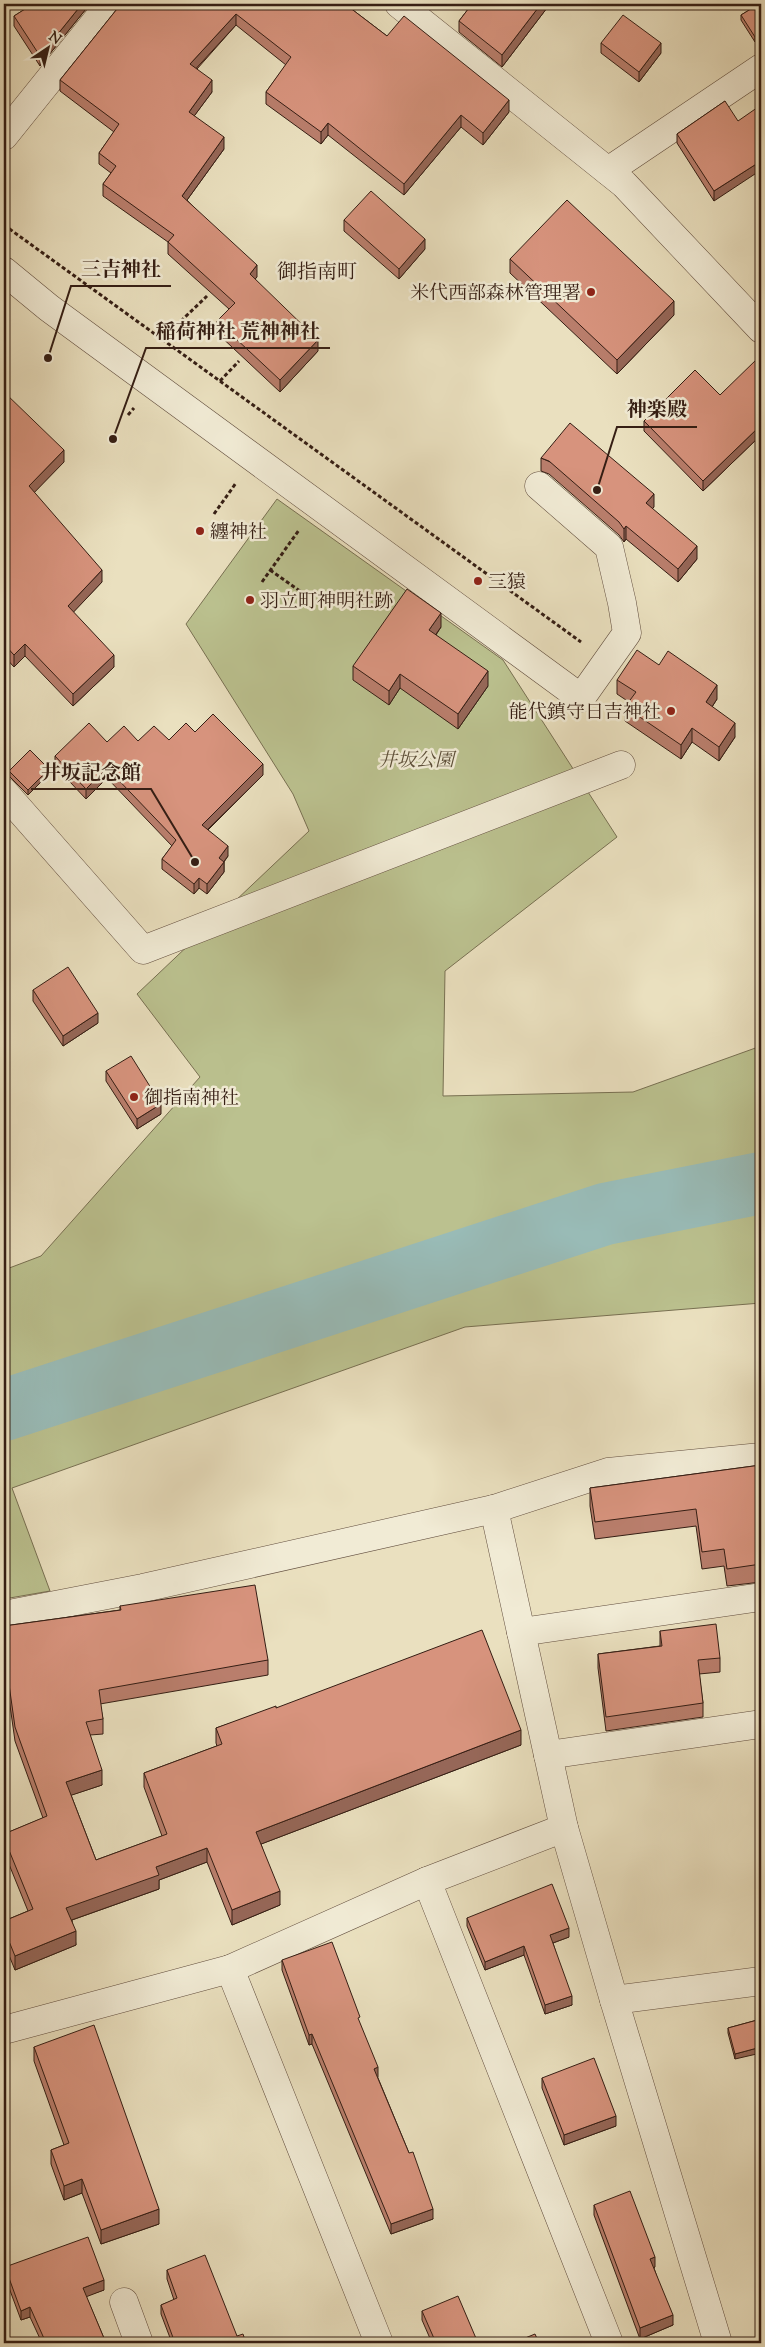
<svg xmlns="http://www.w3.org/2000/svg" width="765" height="2347" viewBox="0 0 765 2347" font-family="'Sorts Mill Goudy','Noto Serif JP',serif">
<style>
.green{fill:#bbc18f;stroke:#787052}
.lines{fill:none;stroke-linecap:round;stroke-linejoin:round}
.river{stroke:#99bcb8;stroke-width:62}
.minor-casing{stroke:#624e3f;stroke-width:29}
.path{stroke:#351e14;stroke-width:3;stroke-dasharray:4 2.5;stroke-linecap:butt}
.minor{stroke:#f1ebd5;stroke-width:28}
.rail-casing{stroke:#351e14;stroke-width:5.5}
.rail{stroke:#f1ebd5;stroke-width:4;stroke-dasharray:11;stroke-linecap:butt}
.wall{fill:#b97e6c;stroke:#351e14}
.shaded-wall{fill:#966758;stroke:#351e14}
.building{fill:#d7937d;stroke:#351e14}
.poi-dot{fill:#8f2418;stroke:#f1ebd5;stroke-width:2}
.labels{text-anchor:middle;stroke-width:5;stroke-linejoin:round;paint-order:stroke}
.poi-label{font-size:19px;fill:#351e14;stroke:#f1ebd5;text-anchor:start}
.park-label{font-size:19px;font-style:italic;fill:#5d4f39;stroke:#f1ebd5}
.neighbourhood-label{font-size:20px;fill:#351e14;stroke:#f1ebd5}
.leader{fill:none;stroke:#351e14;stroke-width:2}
.callout-dot{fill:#351e14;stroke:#f1ebd5;stroke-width:2}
.callout-label{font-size:20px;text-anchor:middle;font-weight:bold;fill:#351e14;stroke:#f1ebd5;stroke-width:5;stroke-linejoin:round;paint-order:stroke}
</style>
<rect width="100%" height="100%" fill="#eae0bf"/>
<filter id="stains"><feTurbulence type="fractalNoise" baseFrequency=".004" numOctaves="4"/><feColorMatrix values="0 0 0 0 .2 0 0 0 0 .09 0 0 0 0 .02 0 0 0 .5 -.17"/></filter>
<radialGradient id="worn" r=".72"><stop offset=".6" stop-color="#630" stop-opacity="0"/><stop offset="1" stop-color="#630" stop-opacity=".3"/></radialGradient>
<path class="green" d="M277 499 503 660 617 837 445 971 443 1096 633 1092 761 1046V1303L465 1327 12 1488 50 1591 4 1599V1270L41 1256 200 1077 137 994 309 831 293 794 186 624Z"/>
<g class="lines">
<path class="river" d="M4 1410 605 1214 761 1183"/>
<g class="minor-casing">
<g id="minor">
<path d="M399 4 624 184 761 329"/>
<path d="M4 136 110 4"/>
<path d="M608 171 761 68"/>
<path d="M4 271 49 308 581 698 627 633 622 603 609 547 539 486"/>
<path d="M4 792 143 950 621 765"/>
<path d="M494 1509 564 1828 614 2000 718 2343"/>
<path d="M4 1615 143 1588 494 1509 608 1472 761 1457"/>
<path d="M521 1632 761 1597"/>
<path d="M548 1755 761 1724"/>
<path d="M427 1881 609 2343"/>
<path d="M230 1969 379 2343"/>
<path d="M614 2000 761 1981"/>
<path d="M4 2030 230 1969 427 1881 564 1828"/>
<path d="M124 2302 139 2343"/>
</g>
</g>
<g class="path">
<path d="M4 225 581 642"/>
<path d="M162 339 207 296"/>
<path d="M220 381 239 361"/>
<path d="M128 415 134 408"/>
<path d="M214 514 236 483"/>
<path d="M270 570 300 591"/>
<path d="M262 582 299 530"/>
</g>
<use href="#minor" class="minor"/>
<g class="rail-casing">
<path id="rail" d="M4 9 13 4"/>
</g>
<use href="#rail" class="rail"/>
</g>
<g class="wall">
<path d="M33 4H90L40 66 14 26V16Z"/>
<path d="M121 4H345L387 36 509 112 483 145 461 127 404 195 328 135 321 144 266 104V92L286 65 236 25 197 69 212 92 194 116 224 149 187 200 257 277 255 279 318 351 280 392 217 333V321L229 309 168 254V242L103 196V184L111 173 99 164V153L114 132 60 91V80Z"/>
<path d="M472 4H550L502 67 459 32V21Z"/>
<path d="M759 4 755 42 741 20V15Z"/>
<path d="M601 43 661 53 639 82 601 53Z"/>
<path d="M725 101 714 201 677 143V134Z"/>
<path d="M344 220 425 249 399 279 344 231Z"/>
<path d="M510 259 674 315 617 374 510 273Z"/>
<path d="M761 361V435L703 491 644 431V421L720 395Z"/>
<path d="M4 383 5 393 64 462 34 492 102 582 73 612 114 667 73 706 25 656 14 667 4 656Z"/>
<path d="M541 458 654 507 652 509 697 559 678 582 626 539 624 542 619 535 549 474 541 471Z"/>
<path d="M441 627 436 635 488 686 458 729 400 688 389 705 353 680V666Z"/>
<path d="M659 665 717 699 712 707 735 737 719 761 692 742 681 759 625 721V707L629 702 617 694V680Z"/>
<path d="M195 732 263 775 208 830 228 856 224 862V872L207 894 199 888 194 894 162 869V859L172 846 107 778 86 799 55 766V756L107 742 169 740Z"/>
<path d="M9 771 49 774 28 795 9 776Z"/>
<path d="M33 990 98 1023 63 1046 33 1001Z"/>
<path d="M106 1071 161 1114 137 1129 106 1081Z"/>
<path d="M761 1465V1582L727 1586 724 1566 702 1569 696 1526 595 1539 590 1506V1488Z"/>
<path d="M120 1606 268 1660V1675L100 1704 103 1719V1734L90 1735 102 1785 71 1795 96 1860 162 1836 144 1787V1773L217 1746 216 1743V1728L276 1708 521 1745 261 1844 280 1905 232 1925 207 1862 159 1880V1889L72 1920 76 1945 15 1970 4 1943V1921L28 1911 4 1852V1834L43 1818 15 1741 4 1663V1626L120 1610Z"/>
<path d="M660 1631 720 1658V1672L699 1674 703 1703V1717L606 1731 598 1668V1654L660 1646Z"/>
<path d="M467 1918 569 1937 553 1943 572 2005 545 2014 524 1955 485 1970 467 1926Z"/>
<path d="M282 1960 360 2024 378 2078 409 2153 433 2219 391 2234 312 2044 309 2045 282 1970Z"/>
<path d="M761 2019 735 2059 728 2033V2028Z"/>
<path d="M34 2047 159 2224 101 2244 82 2193 64 2200 51 2164V2150L64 2145 34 2061Z"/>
<path d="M542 2078 616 2126 564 2145 542 2088Z"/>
<path d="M594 2205 655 2267 654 2268 673 2325 640 2339 594 2215Z"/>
<path d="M5 2267 104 2290 86 2296 106 2343H42L30 2317 21 2320 5 2277Z"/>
<path d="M167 2270 237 2336 246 2343H172L161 2314V2305L174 2300 167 2279Z"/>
<path d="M422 2311 478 2343H432L422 2320Z"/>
</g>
<g class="shaded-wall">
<path d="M82 4H90L40 66V56Z"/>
<path d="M541 4H550L502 67V55Z"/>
<path d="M236 14V25L190 75V64Z"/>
<path d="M761 33V38L755 42V37Z"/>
<path d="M661 43V53L639 82V72Z"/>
<path d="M212 80V92L189 123V112Z"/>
<path d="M509 100V112L483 145V133Z"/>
<path d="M461 115V127L404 195V184Z"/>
<path d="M328 123V135L321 144V132Z"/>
<path d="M224 137V149L182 207V196Z"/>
<path d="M761 161V170L714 201V191Z"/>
<path d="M425 239V249L399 279V269Z"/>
<path d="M257 265V277L250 285V274Z"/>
<path d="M674 301V315L617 374V360Z"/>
<path d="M318 340V351L280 392V380Z"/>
<path d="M761 425V435L703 491V481Z"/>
<path d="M64 450V462L29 498V486Z"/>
<path d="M654 494V507L646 516V503Z"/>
<path d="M626 526V539L624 542V529Z"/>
<path d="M697 546V559L678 582V569Z"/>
<path d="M102 570V582L68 618V606Z"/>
<path d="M441 613V627L429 644V630Z"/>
<path d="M25 644V656L14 667V655Z"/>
<path d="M114 655V667L73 706V694Z"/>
<path d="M488 671V686L458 729V714Z"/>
<path d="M400 674V688L389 705V691Z"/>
<path d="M717 685V699L706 716V702Z"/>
<path d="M735 723V737L719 761V747Z"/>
<path d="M692 728V742L681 759V745Z"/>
<path d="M263 764V775L202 835V825Z"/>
<path d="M107 768V778L86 799V789Z"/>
<path d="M49 769V774L28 795V790Z"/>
<path d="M228 846V856L219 868V858Z"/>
<path d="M224 862V872L207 894V884Z"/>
<path d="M199 878V888L194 894V884Z"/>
<path d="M98 1013V1023L63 1046V1036Z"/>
<path d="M161 1104V1114L137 1129V1119Z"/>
<path d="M521 1730V1745L256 1846V1832Z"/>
<path d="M102 1770V1785L66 1797V1782Z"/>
<path d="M207 1848V1862L159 1880V1889L66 1922V1908L156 1867Z"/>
<path d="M280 1891V1905L232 1925V1910Z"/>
<path d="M569 1928V1937L550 1944V1935Z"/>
<path d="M76 1931V1945L15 1970V1956Z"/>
<path d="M524 1946V1955L485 1970V1962Z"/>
<path d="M572 1996V2005L545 2014V2005Z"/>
<path d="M312 2034V2044L309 2045V2035Z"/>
<path d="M761 2047V2053L735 2059V2054Z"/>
<path d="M378 2067V2077L374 2079V2069Z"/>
<path d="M616 2116V2126L564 2145V2135Z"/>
<path d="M82 2179V2193L64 2200V2186Z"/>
<path d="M159 2209V2224L101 2244V2230Z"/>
<path d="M433 2209V2219L391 2234V2224Z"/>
<path d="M655 2257V2267L650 2269V2259Z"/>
<path d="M104 2280V2290L83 2298V2288Z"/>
<path d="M30 2307V2317L21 2320V2311Z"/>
<path d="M673 2315V2325L640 2339V2328Z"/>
</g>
<g class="building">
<path d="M33 4H82L40 56 14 16Z"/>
<path d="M121 4H345L387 36 404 16 509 100 483 133 461 115 404 184 328 123 321 132 266 92 291 57 236 14 190 64 212 80 189 112 224 137 182 196 257 265 250 274 318 340 280 380 217 321 235 303 168 242 174 235 103 184 116 166 99 153 119 124 60 80Z"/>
<path d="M472 4H541L502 55 459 21Z"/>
<path d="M759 4H761V33L755 37 741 15Z"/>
<path d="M623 15 661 43 639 72 601 43Z"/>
<path d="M725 101 738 121 761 105V161L714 191 677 134Z"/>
<path d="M371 191 425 239 399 269 344 220Z"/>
<path d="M567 200 674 301 617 360 510 259Z"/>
<path d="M758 358 761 361V425L703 481 644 421 695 370 720 395Z"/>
<path d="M4 392 64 450 29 486 102 570 68 606 114 655 73 694 25 644 14 655 4 644Z"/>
<path d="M570 423 654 494 646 503 697 546 678 569 626 526 624 529 619 522 549 461 541 458Z"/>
<path d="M407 589 441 613 429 630 488 671 458 714 400 674 389 691 353 666Z"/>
<path d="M637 650 659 665 668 651 717 685 706 702 735 723 719 747 692 728 681 745 625 707 636 692 617 680Z"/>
<path d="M213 714 263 764 202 825 228 846 219 858 224 862 207 884 199 878 194 884 162 859 176 840 107 768 86 789 55 756 89 723 107 742 124 726 138 741 154 726 169 740 186 723 195 732Z"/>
<path d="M30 750 49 769 28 790 9 771Z"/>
<path d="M68 967 98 1013 63 1036 33 990Z"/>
<path d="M131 1056 161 1104 137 1119 106 1071Z"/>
<path d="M761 1465V1564L727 1569 724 1549 702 1552 696 1509 595 1522 590 1488Z"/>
<path d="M255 1585 268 1660 99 1690 103 1719 86 1722 102 1770 66 1782 96 1860 167 1834 144 1773 222 1744 216 1728 276 1706V1708L482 1630 521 1730 256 1832 280 1891 232 1910 207 1848 156 1867 159 1875 66 1908 76 1931 15 1956 4 1929V1921L33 1909 4 1838V1834L47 1816 15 1727 4 1649V1626L121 1610 120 1606Z"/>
<path d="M716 1624 720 1658 698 1660 703 1703 606 1717 598 1654 662 1646 660 1631Z"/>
<path d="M552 1884 569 1928 550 1935 572 1996 545 2005 524 1946 485 1962 467 1918Z"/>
<path d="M332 1942 360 2017 358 2018 378 2067 374 2069 409 2153 413 2152 433 2209 391 2224 312 2034 309 2035 282 1960Z"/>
<path d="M761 2019V2047L735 2054 728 2028Z"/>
<path d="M94 2025 159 2209 101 2230 82 2179 64 2186 51 2150 69 2143 34 2047Z"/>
<path d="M594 2058 616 2116 564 2135 542 2078Z"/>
<path d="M630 2191 655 2257 650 2259 673 2315 640 2328 594 2205Z"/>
<path d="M88 2237 104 2280 83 2288 106 2343H46L30 2307 21 2311 5 2267Z"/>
<path d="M205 2255 237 2336 243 2334 246 2343H175L161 2305 177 2298 167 2270Z"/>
<path d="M458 2296 478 2343H436L422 2311Z"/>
<path d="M535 2334 539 2343H513Z"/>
</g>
<g class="poi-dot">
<circle cx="591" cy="292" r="5"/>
<circle cx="200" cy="531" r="5"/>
<circle cx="478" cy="581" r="5"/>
<circle cx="250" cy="600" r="5"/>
<circle cx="671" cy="711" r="5"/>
<circle cx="134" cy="1097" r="5"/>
</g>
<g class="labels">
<g class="poi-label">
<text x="581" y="299" text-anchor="end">米代西部森林管理署</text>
<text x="210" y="538">纏神社</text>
<text x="488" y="588">三猿</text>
<text x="260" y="607">羽立町神明社跡</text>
<text x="661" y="718" text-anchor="end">能代鎮守日吉神社</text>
<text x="144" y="1104">御指南神社</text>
</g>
<g class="park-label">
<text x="416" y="766">井坂公園</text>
</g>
<g class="neighbourhood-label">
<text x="317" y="278">御指南町</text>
</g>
</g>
<path class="leader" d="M48 358L71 286H171M113 439L146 348H330M597 490L617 427H697M195 862L151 789H31"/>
<g class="callout-dot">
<circle cx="48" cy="358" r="5"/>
<circle cx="113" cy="439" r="5"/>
<circle cx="597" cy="490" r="5"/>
<circle cx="195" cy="862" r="5"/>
</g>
<g class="callout-label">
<text x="121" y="276">三吉神社</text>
<text x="238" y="338">稲荷神社 荒神神社</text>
<text x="657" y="416">神楽殿</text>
<text x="91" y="779">井坂記念館</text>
</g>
<rect width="765" height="2347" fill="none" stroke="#eae0bf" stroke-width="20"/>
<rect x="5" y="5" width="755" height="2337" fill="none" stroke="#351e14" stroke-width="2.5"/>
<rect x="10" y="10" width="745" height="2327" fill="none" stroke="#351e14"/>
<g transform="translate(48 48) rotate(35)" stroke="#f1ebd5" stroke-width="4" paint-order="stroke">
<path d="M0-4L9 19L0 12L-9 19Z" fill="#351e14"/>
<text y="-8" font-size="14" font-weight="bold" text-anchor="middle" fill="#351e14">N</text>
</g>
<rect width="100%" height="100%" filter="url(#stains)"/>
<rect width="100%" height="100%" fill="url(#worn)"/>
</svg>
